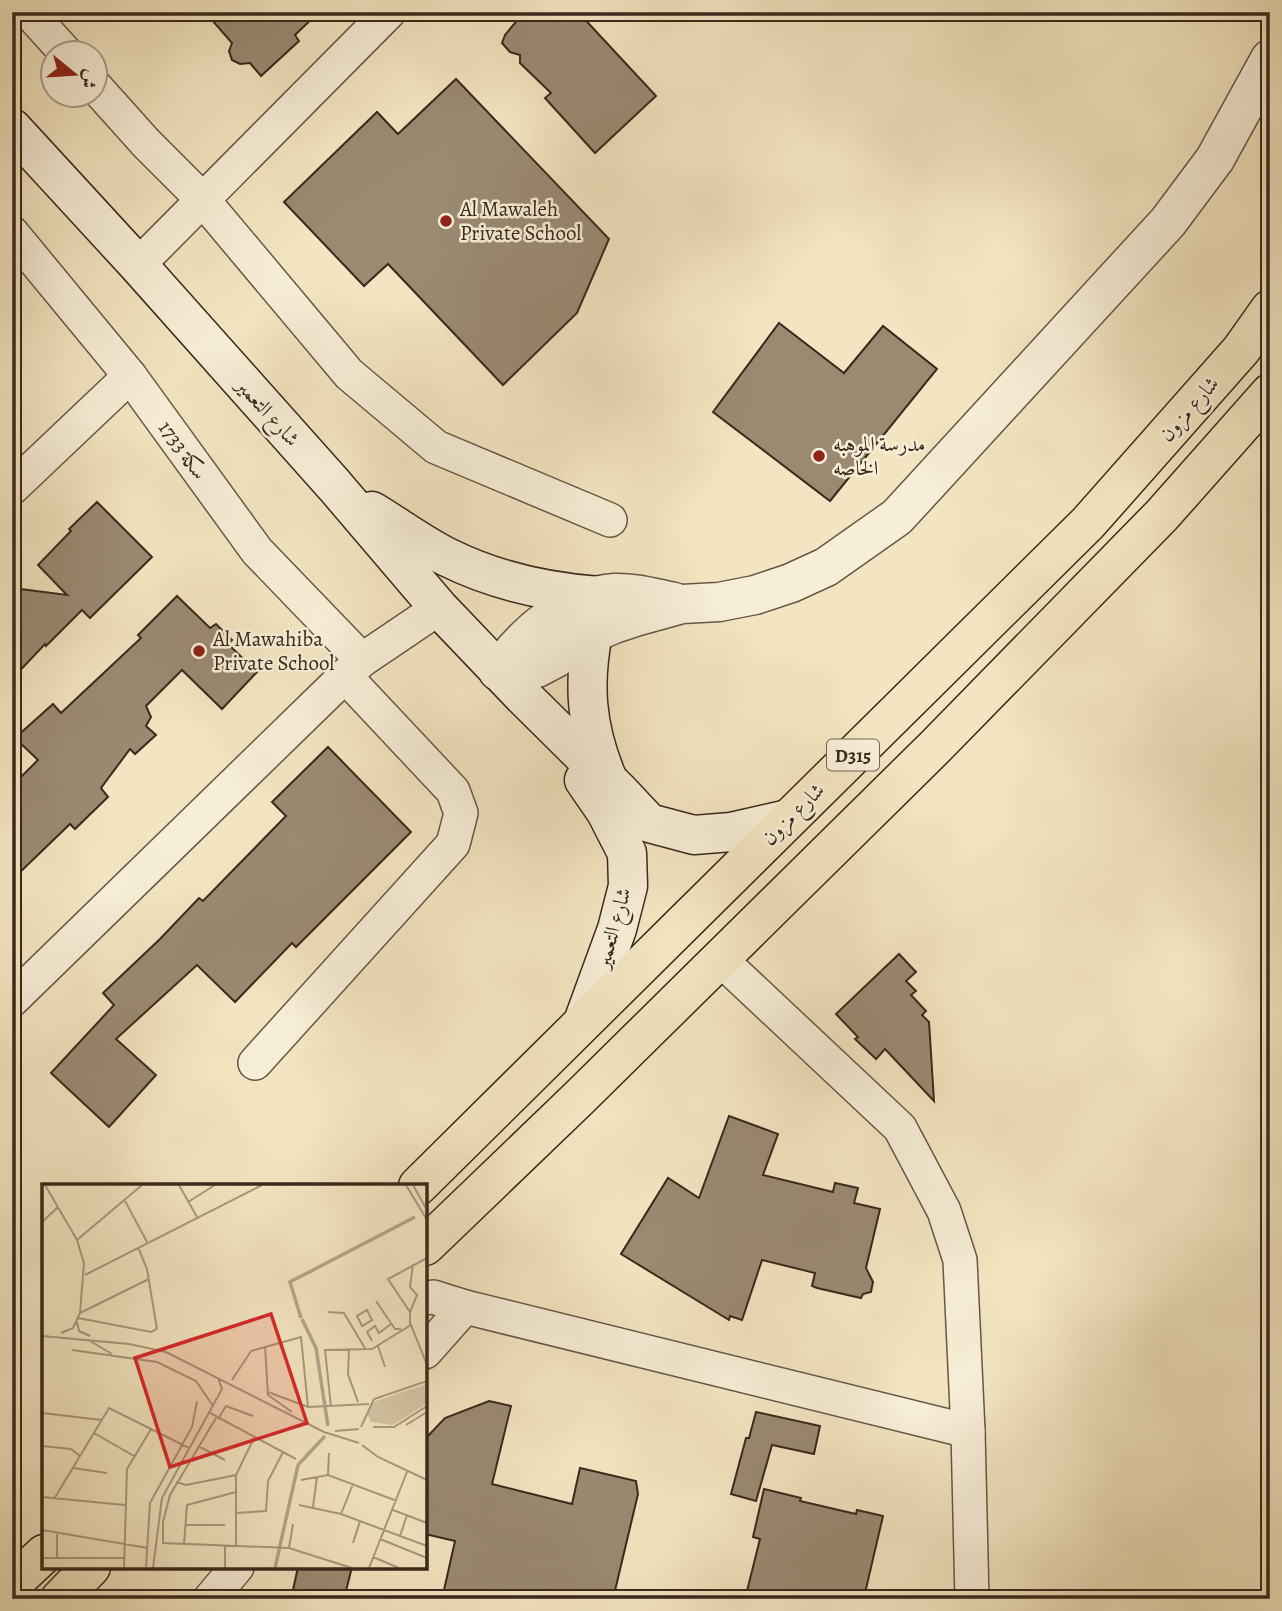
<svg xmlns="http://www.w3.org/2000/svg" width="1282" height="1611" viewBox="0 0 1282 1611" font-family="Alegreya,Amiri,serif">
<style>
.building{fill:#9a8a72;stroke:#3a281c;stroke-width:2}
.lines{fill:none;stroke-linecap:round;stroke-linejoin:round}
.minor-casing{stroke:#685745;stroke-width:36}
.tertiary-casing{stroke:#685745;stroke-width:41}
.secondary-casing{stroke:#3a281c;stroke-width:41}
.primary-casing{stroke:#3a281c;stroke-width:41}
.minor{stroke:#f7eed7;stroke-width:33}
.tertiary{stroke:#f7eed7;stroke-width:38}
.secondary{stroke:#f7eed7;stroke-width:38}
.primary{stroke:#f3e5c1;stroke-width:38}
.poi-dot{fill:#8f2418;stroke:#f7eed7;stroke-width:2.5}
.labels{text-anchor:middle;stroke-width:5;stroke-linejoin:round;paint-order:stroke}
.shield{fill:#f7eed7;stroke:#736354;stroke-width:2}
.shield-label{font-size:19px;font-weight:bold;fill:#3a281c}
.poi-label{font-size:21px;fill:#3a281c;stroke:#f7eed7;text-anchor:start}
.street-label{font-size:21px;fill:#3a281c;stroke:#f7eed7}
.inset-river{fill:none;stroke:#b4a589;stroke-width:3.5}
.inset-road{fill:none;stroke:#a9997f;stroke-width:2}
.view{fill:#d62828;fill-opacity:0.15;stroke:#d62828;stroke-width:3.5}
.inset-edge{fill:none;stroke:#3a281c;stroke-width:3.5}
</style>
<rect width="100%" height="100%" fill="#f3e5c1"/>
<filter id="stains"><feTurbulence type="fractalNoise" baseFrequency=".00286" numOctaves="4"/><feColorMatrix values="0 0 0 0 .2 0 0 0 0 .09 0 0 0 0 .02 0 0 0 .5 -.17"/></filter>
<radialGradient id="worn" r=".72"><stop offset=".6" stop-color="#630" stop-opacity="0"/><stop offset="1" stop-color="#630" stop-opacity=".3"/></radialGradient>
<g class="building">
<path d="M205 12H319L295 35 299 41 261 76 250 63 240 64 232 60 229 51 232 43Z"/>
<path d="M524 12H578L656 96 595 153 545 98 551 93 520 63V55L510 52 502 43 505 35Z"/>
<path d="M456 79 609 239 577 313 503 385 388 264 364 286 284 202 377 112 398 134Z"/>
<path d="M779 323 844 373 883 326 937 369 830 501 713 412Z"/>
<path d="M97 502 152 557 90 618 82 610 46 646 45 644 12 679V588L67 595 38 565 71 531 69 529Z"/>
<path d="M177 596 210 628 216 624 232 640 228 644 257 672 222 709 182 670 146 706 151 717 146 726 156 735 135 754 130 749 101 788 108 797 75 829 70 824 12 880V786L38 760 15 738 53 704 61 713 141 638 138 635Z"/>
<path d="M328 747 411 832 296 947 292 943 235 1002 197 965 116 1039 156 1075 109 1127 51 1073 114 1005 103 993 160 939 199 898 203 901 286 816 272 802Z"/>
<path d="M899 954 916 972 906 981 916 991 911 995 926 1011 922 1015 929 1022 934 1101 885 1049 876 1059 855 1039 858 1037 836 1014Z"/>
<path d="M729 1116 778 1134 763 1175 833 1192 835 1183 858 1188 854 1203 880 1209 866 1268 873 1282 871 1292 863 1294 861 1298 817 1288 812 1286 815 1273 762 1260 742 1320 730 1316 729 1320 621 1254 668 1178 699 1198Z"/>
<path d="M489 1401 511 1406 492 1484 572 1504 580 1468 636 1481 638 1494 613 1599H442L455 1541 425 1534V1439L445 1418Z"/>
<path d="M756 1412 820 1426 814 1454 772 1445 756 1501 731 1494 746 1438H749Z"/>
<path d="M764 1489 801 1498 800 1501 856 1514 857 1510 883 1516 865 1593 859 1592V1599H745L760 1539 753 1537Z"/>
<path d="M298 1567H352L344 1599H291Z"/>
</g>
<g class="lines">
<g class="minor-casing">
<g id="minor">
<path d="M29 12 65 52"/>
<path d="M94 85 146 143 203 200 349 374 436 447 610 520"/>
<path d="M12 233 130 376 257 551 362 660"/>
<path d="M138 265 389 12"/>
<path d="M12 488 130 376"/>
<path d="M720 959 900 1128 944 1211 960 1260 968 1431 972 1599"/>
<path d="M12 1000 345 676 362 660 439 608"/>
<path d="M255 1063 453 844 461 813 453 791 345 676"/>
<path d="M425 1298 433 1297 465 1307 968 1431"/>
<path d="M425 1352 465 1307"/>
<path d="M210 1599 237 1567"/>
</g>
</g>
<g class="tertiary-casing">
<g id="tertiary">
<path d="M498 671H518L537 668 556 658 593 633 614 624 635 617 682 604 719 602 755 595 791 583 826 567 897 517 1168 222 1215 159 1270 59"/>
<path d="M498 671C525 633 565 597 614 593 634 592 654 598 674 602"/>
</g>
</g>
<g class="secondary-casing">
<g id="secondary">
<path d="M12 128 138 265 335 486 439 608 523 696 619 791 649 823 694 835 731 832 788 819"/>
<path d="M372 511C397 526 421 544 447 557 495 581 545 592 599 596"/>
<path d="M593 633C583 684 586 726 606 775"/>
<path d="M583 1022 617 929 628 886 627 853 606 812 584 780"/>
</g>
</g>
<g class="primary-casing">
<g id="primary">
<path d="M418 1186 1088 523 1241 350 1270 309"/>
<path d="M425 1246 579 1098 936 746 1162 515 1270 393"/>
<path d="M12 1584 44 1554"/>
<path d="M60 1599 91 1567"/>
</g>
</g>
<use href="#minor" class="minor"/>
<use href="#tertiary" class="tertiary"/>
<use href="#secondary" class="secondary"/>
<use href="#primary" class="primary"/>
</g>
<g class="poi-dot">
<circle cx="446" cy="221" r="7"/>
<circle cx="819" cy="456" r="7"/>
<circle cx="199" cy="651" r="7"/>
</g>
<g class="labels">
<rect class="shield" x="827" y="739.5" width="52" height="31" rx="5"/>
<g class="shield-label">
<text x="853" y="762">D315</text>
</g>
<g class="poi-label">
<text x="460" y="216">Al Mawaleh<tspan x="460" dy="24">Private School</tspan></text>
<text x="833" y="451">مدرسة الموهبه<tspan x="833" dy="24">الخاصه</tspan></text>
<text x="213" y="646">Al Mawahiba<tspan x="213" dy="24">Private School</tspan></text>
</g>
<g class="street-label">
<text transform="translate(1189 409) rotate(-49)" y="7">شارع مزون</text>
<text transform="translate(268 412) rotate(48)" y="7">شارع التعمير</text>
<text transform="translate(183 450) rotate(54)" y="7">سكة 1733</text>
<text transform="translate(793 814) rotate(-45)" y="7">شارع مزون</text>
<text transform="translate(613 928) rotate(-74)" y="7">شارع التعمير</text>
</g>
</g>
<g transform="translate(42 1184)">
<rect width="385" height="385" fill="#f3e5c1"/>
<path d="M385 200V219L351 241 329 238 325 229 331 218Z" fill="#d4c5a5"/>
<path class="inset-river" d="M259 134 248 98 373 33M260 135 274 164 286 242M233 384 256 281 283 252"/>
<path class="inset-road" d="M3 1 35 56 42 79 38 129 31 144 19 149M137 1 155 33M364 1 385 36M371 1 385 26M82 15 105 58M146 18 173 1M0 38 16 23M35 56 100 1M43 91 220 1M334 117 353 145H359M325 126 330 136 320 142 315 132ZM286 128 302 129 324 166M368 128 375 111 368 103 371 80M38 129 107 95M36 134 109 148 115 145 105 85 96 63M35 138 37 147 48 152M368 142V128L346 95 385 74M0 152 87 160 124 168 282 248 317 259M48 157 70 170M330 157 325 148 333 142 337 149 349 140M223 162 226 211 250 228M336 162 343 183M307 165 306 190 316 218M30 166 115 178 154 197 171 222M190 196 209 167 259 153 266 223M226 208 266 223 327 220M289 223 283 166 330 165 369 141 385 181M0 229 60 236M168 229 254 275M174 234 128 311 121 338V359L247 364 310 384M176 235 184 222 211 232M364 241 385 228M319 243 332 215 385 197M331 243H352L385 222M293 247 317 245M52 249 92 272M320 261 336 273 385 296M0 262 29 265 38 272M156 262 183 276M31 284 65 289M286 291 287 269M259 296 286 291 355 317M134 298 144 301 194 291 212 254M0 313 83 321M12 315 67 224 147 264M257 321 299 330 385 362M271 323 275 293M351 326 385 339M194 329 224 327 226 297 241 268M299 330 311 300M143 341H183M0 346 106 364M15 348V374M358 352 365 331M338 355 385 374M311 359 318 337M142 360 145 321 194 308M194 361V291M247 364 251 340M331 373 357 384M0 374H82M104 383 108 319 150 243 155 217M82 384 85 285 109 245M111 384 120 314 180 205 176 194M183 384V362M327 384 365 288"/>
<path class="view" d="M229 130 265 239 128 283 93 174Z"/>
<rect width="385" height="385" class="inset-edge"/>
</g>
<rect width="1282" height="1611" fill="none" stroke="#f3e5c1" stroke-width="42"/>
<rect x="14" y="14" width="1254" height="1583" fill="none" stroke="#3a281c" stroke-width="3.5"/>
<rect x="21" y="21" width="1240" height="1569" fill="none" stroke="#3a281c" stroke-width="2"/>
<g transform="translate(74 74) rotate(108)"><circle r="33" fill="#f7eed7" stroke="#ab9f8c" stroke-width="2"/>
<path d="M0-5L12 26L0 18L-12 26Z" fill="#8f2418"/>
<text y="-10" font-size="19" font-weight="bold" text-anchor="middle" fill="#3a281c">ش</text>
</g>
<rect width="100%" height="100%" filter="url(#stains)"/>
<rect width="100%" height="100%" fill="url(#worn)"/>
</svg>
